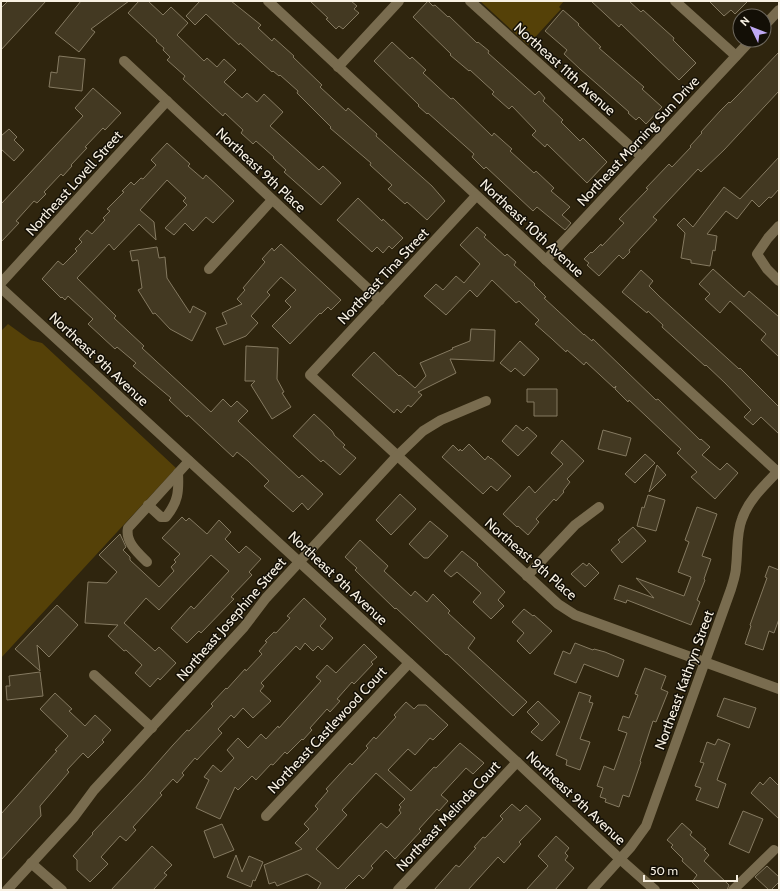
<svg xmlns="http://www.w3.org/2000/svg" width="780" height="891" viewBox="0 0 780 891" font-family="Cabin,sans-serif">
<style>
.green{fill:#554108}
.building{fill:#433922;stroke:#857a61;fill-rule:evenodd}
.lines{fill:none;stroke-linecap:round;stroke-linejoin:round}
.minor{stroke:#796c4f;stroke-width:10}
.labels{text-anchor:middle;stroke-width:3;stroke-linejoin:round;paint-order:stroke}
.street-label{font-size:14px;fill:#f8f1e3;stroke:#130f06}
</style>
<rect width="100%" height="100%" fill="#2f250e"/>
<g class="green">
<path d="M480 1H564L559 7 561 9 528 45Z"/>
<path d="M8 324 30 340 42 343 176 468 1 658V331Z"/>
</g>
<g class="building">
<path d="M8 1H46L1 50V8Z"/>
<path d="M81 1H129L91 29 95 32 79 52 55 33Z"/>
<path d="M139 1H148L163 15 171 7 188 23 177 35 204 61 207 58 217 67 224 59 236 70 224 82 242 98 247 93 257 102 264 94 283 112 270 126 319 170 323 166 341 183 321 205 284 172 286 170 273 158 274 157 256 141 253 144 241 133 243 130 225 113 223 116 183 79 185 76 167 60 170 57 163 50 164 48 156 41 157 40 128 13Z"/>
<path d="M200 1H231L261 25 258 28 272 41 274 38 294 56 293 57 322 85 320 87 346 111 348 108 377 134 376 136 432 186 445 201 427 220 407 202 405 204 388 189 392 185 370 165 371 163 330 128 331 127 297 93 298 91 280 75 279 76 273 71 272 72 240 43 239 45 206 14 195 25 186 16Z"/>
<path d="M310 1H351L357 6 354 9 359 13 343 29 339 26 336 29 326 19 328 18Z"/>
<path d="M428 1 433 6 435 5 448 17 449 16 477 43 478 42 489 51 488 53 535 95 539 91 545 98 543 101 563 120 561 122 580 141 583 138 607 162 587 183 547 144 545 147 532 135 536 131 512 106 509 109 492 94 494 92 470 70 469 71 450 55 451 54 413 17Z"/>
<path d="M591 1H629L641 12 643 10 654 20 674 38 673 40 696 63 679 80 621 24 619 27Z"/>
<path d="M709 1H748L735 14 731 10 724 16Z"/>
<path d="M563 10 579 24 578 25 601 47 599 48 644 87 642 89 662 107 646 124 639 117 636 120 628 113 629 112 580 69 564 54 567 50 545 31Z"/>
<path d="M392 42 410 59 412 57 426 70 423 73 451 99 453 98 492 136 494 133 512 149 510 151 534 173 536 171 554 188 551 191 570 207 562 215 571 223 565 230 537 207 533 211 486 167 484 169 472 157 474 154 428 113 427 114 418 106 419 105 374 61Z"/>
<path d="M779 52V91L724 150 701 172 698 169 653 217 657 220 629 250 630 252 623 259 619 255 599 276 587 265 589 263 584 259 591 252 592 253 601 244 602 246 624 223 619 219 648 189 646 188 669 164 672 167 691 147 690 146 702 133 701 132 720 111 729 102 730 103 739 94Z"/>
<path d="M59 56 85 59 82 91 49 87 51 72 57 73Z"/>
<path d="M93 88 121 113 105 130 103 128 85 147 87 148 71 165 72 166 63 176 61 174 44 192 46 194 37 203 34 201 16 221 19 223 1 242V204L83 116 75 108Z"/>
<path d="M9 129 17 137 14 140 24 150 14 161 1 149V136Z"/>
<path d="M167 143 190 164 188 166 203 179 206 175 234 201 213 223 206 217 193 231 185 223 174 235 165 228 187 205 183 201 186 198 167 180 140 210 154 222 156 240 139 224 114 250 109 244 77 278 116 316 114 318 144 346 142 348 211 412 223 399 231 407 237 401 248 411 238 421 299 478 302 475 323 494 308 510 302 503 293 512 274 495 264 486 269 481 248 461 237 452 233 457 188 415 187 417 169 400 171 398 133 366 136 363 117 347 115 349 88 324 93 319 68 296 65 300 62 297 61 298 42 279 58 261 63 265 77 251 75 249 82 242 79 239 87 230 92 234 105 220 103 218 110 211 107 209 124 192 122 191 131 182 134 185 141 178 143 179 156 165 151 160Z"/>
<path d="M779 157V189L771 198 769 197 759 207 752 200 737 219 726 211 707 234 717 236 715 251 713 250 710 266 691 263V260L681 258 685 233 677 225 684 218 693 227 724 187 740 199Z"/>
<path d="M358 198 382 221 383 219 403 238 392 249 389 246 383 253 377 247 372 252 337 220Z"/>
<path d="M477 227 486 235 484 237 505 256 507 254 516 262 514 265 535 284 534 285 546 297 544 298 584 335V334L592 341 593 339 656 400 658 399 700 440 701 439 710 447 702 455 720 470 727 463 738 473 715 499 691 477 697 472 677 453 681 449 629 400 628 402 615 389 616 386 614 388 586 362 584 365 567 350 566 352 552 339 535 324 539 320 519 301 516 303 492 280 477 297 470 290 446 315 424 296 436 284 443 290 456 276 464 283 480 264 460 245Z"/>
<path d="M281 244 341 300 331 310 328 307 321 314 320 313 290 344 272 326 291 307 285 301 296 290 281 277 267 292 270 295 251 316 258 323 246 336 224 345 216 328 227 324 222 313 242 304 237 299 245 290 243 288 265 262 262 259 272 248 274 251Z"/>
<path d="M157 247 159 258 165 257 167 278 190 313 193 306 206 313 192 341 170 329 155 313 153 314 138 290 142 288 138 260 132 261 130 251Z"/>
<path d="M713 269 744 297 749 291 779 317V357L761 340 766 334 730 301 720 313 705 299 710 294 699 284Z"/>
<path d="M641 270 653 281 649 286 660 297 739 369 740 368 779 407V434L761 417 753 425 744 417 751 410 725 383 706 365 705 366 662 327 663 325 648 311 647 313 622 292Z"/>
<path d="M471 329 495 330 494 361 450 359 456 373 418 392 422 395 411 407 408 405 401 413 397 409 394 413 352 375 374 352 399 376 400 375 415 388 426 376 420 363 453 349 452 348 470 341Z"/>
<path d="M520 341 539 359 524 376 515 368 511 372 500 363Z"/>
<path d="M246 346 278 348 277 379 284 392 282 393 291 407 272 419 251 385 255 381H245Z"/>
<path d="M527 389H557V416H534V402H527Z"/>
<path d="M314 414 332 431 334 434V435L345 445 343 447 356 458 340 475 323 460 321 462 293 436Z"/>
<path d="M516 425 523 431 527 427 537 436 518 456 502 441Z"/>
<path d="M603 430 631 438 626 456 598 449Z"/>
<path d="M562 440 584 461 567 479 570 482 563 491 564 492 556 501 554 499 536 519 539 522 528 535 518 526 517 527 503 514 529 486 535 493 563 464 551 453Z"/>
<path d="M469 444 485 460 488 456 491 459V458L511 476 497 491 491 486 483 494 442 457 453 445 459 451 460 449 462 451Z"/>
<path d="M645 454 655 463 635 483 625 474Z"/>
<path d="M657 465 666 475 649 492Z"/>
<path d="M400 494 416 509 391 535 376 520Z"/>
<path d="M648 495 665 500 656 531 637 526 642 507 644 508Z"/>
<path d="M697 507 717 514 702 556 711 559 704 579 705 580 697 600 700 602 691 625 627 600 626 603 614 599 619 585 654 598 636 578 684 596 691 577 678 572 689 542 685 540Z"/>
<path d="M182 517 186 521 189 518 207 534 219 520 231 532 225 539 239 553 246 546 261 559 249 572 252 575 231 597 234 599 201 633 199 631 187 643 171 628 191 606 194 609 229 571 211 555 159 610 146 598 124 623 155 651 159 647 176 663 160 680 158 678 150 687 135 673 142 665 126 650 124 651 108 636 118 625 85 623 88 582 107 583 117 572 99 555 120 534 126 547 123 550 130 557V560L159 587 174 571 171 567 176 562 174 560 180 554 162 538Z"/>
<path d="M430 521 448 536 428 558H424L409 544Z"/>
<path d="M633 527 646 541 622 563 611 550 620 542 618 540Z"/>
<path d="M360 540 388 566 384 571 411 596 415 591 427 602 433 594 450 611 448 613 475 638 468 648 527 702 513 716 447 654 446 655 396 608 395 609 355 570 357 568 345 557Z"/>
<path d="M462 551 478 564 477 565 505 592 498 600 504 606 491 619 473 602 481 593 457 572 451 577 444 571Z"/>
<path d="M583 563 587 566 589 563 599 573 585 587 571 574Z"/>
<path d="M769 566 779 570V619L774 633 769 631 763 650 745 644 751 626 750 625 767 578 765 577Z"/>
<path d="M304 598 326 619 320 626 333 638 322 650 318 646 313 651 305 643 300 650 296 646 261 683 264 686 260 691 271 701 253 718 243 708 234 718 231 715 218 729 222 733 197 760 195 758 182 773 184 775 177 783 173 779 160 793 162 795 133 827 136 830 126 841 120 836 101 857 108 864 90 882 77 870V860L73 856 93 834 92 833 144 778 173 745 187 730 189 731 213 706 211 704 226 688 227 689 245 669 246 671 262 654 259 651 267 642 265 641 274 632 276 633 290 618 287 616Z"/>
<path d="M57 605 78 625 49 657 37 645 40 671 15 649Z"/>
<path d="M524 609 533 616 534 615 552 631 530 654 517 641 524 633 512 622Z"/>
<path d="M575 643 593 650 594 649 605 652 624 660 618 677 584 664 576 683 554 674 563 651 570 654Z"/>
<path d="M364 644 377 657 371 662 373 664 354 684 352 682 337 699 340 701 330 712 327 709 310 728 312 730 303 740 302 739 287 754 285 752 273 765 271 764 256 780 252 776 238 790 235 787 220 819 196 808 209 780 204 777 213 765 221 772 234 758 227 750 238 738 248 748 261 734 266 739 278 726 279 728 321 681 316 677 327 665 336 673Z"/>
<path d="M645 668 666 676 661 689 668 692 656 722 653 721 640 761 641 762 629 797 623 795 619 807 605 802 606 799 600 797 603 788 597 786 604 766 614 770 627 733 618 730 623 716 629 718 638 695 635 694Z"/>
<path d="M40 672 43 696 7 700 6 686H10L9 676Z"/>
<path d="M579 692 591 696 589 702 593 703 580 739 590 742 580 770 566 765 567 760 556 755Z"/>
<path d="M55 693 72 709 69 711 85 726 95 715 111 730 102 740 104 742 88 758 83 753 67 770 69 772 40 806 41 816 1 860V814L57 751 55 750 68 736 40 709Z"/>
<path d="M724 698 756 708 749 728 717 716Z"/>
<path d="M538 701 560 722 542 741 531 732 539 724 527 712Z"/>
<path d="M406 702 414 709 418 705H426L448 725 433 740 430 738 415 755 408 749 388 770 411 791 434 767 436 768 460 743 484 763 473 774 466 768 441 795 448 801 439 811 437 809 419 829 421 831 395 859 386 850 371 866 373 868 363 879 359 875 344 890H317L321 883 307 874 277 886 275 882 269 884 264 865 302 849 295 843 309 829 304 824 318 809 315 806 328 791 326 789 350 763 352 765 368 748 366 746 374 737 376 739 396 717 394 715ZM376 773 405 799 399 805 401 807 399 810 401 813 387 828 381 823 338 869 316 849 347 815 342 810Z"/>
<path d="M718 739 730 744 717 780 726 784 718 808 696 800 701 788 695 786 704 763 700 762 707 742 715 745Z"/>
<path d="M770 777 779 786V819L751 793 760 782 763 785Z"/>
<path d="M512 804 520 811 526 805 541 819 519 842 521 844 504 863 498 857 468 890H434L456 865 459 867 476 848 474 847 483 837 485 838 503 819 500 816Z"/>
<path d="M743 811 763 819 749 853 729 844Z"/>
<path d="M682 823 692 832 690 835 706 849 704 850 709 855 704 861 729 885 727 890H700L692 882 697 875 682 861 683 859 671 847 673 845 667 840Z"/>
<path d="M222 824 234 850 214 858 204 831Z"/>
<path d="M556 836 569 848 565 853 568 856 565 860 574 868 555 890H526L548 866 538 856Z"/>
<path d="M152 846 172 865 164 873 167 875 153 890H111Z"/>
<path d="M236 855 242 872 249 856 263 862 255 881 253 880 251 887 227 877Z"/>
<path d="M767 866 779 877V882L771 890H769L755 877Z"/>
</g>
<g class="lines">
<g class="minor">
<path d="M268 1 546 260 779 473"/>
<path d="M470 1 642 157"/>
<path d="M675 1 736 56"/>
<path d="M764 26 779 10"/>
<path d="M124 61 380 300"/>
<path d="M338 67 399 1"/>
<path d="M476 196 310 375 558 604 575 615 779 689"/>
<path d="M779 226 768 238 757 254 767 269 779 281"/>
<path d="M546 260 751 40"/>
<path d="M209 269 272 200"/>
<path d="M1 283 167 101"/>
<path d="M1 288 517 762 620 859 655 890"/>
<path d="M148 505 161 517H166C178 502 179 492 178 473"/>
<path d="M147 562C138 553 125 542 128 528L189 461"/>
<path d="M527 576 575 525 599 507"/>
<path d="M94 675 152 728"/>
<path d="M266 816 409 663"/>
<path d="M31 863 62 890"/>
<path d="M7 890 74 817 94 790 244 627 266 598 397 456 423 431 441 420 486 401"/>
<path d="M398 890 517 762"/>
<path d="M592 890 630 848 646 826 731 589C733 582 736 574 736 567 738 551 736 534 742 519 749 499 765 485 779 470"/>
<path d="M733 890 774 850"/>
</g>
</g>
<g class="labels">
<g class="street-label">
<text transform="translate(565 69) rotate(42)" y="5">Northeast 11th Avenue</text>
<text transform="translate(638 141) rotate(-47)" y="5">Northeast Morning Sun Drive</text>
<text transform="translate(261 170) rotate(43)" y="5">Northeast 9th Place</text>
<text transform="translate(74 183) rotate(-48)" y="5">Northeast Lovell Street</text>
<text transform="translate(532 228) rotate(43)" y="5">Northeast 10th Avenue</text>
<text transform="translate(383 276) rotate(-47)" y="5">Northeast Tina Street</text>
<text transform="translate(99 359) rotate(43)" y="5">Northeast 9th Avenue</text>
<text transform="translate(531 559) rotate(41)" y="5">Northeast 9th Place</text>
<text transform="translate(338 578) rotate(43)" y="5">Northeast 9th Avenue</text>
<text transform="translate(231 619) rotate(-49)" y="5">Northeast Josephine Street</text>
<text transform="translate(684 680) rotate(-70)" y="5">Northeast Kathryn Street</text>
<text transform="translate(327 730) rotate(-47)" y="5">Northeast Castlewood Court</text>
<text transform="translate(576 798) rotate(43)" y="5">Northeast 9th Avenue</text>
<text transform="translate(448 816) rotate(-47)" y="5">Northeast Melinda Court</text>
</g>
</g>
<rect width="780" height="891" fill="none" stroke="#f8f1e3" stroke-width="4"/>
<g transform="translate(752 28) rotate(313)"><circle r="19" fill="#130f06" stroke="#6f695e"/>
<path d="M0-3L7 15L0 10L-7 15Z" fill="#bfa9f4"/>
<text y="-6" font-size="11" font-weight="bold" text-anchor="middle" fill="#f8f1e3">N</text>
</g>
<path d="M644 875v6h93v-6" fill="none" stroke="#f8f1e3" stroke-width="2"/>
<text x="650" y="875" font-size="12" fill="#f8f1e3" stroke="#130f06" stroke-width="3" paint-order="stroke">50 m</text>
</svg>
